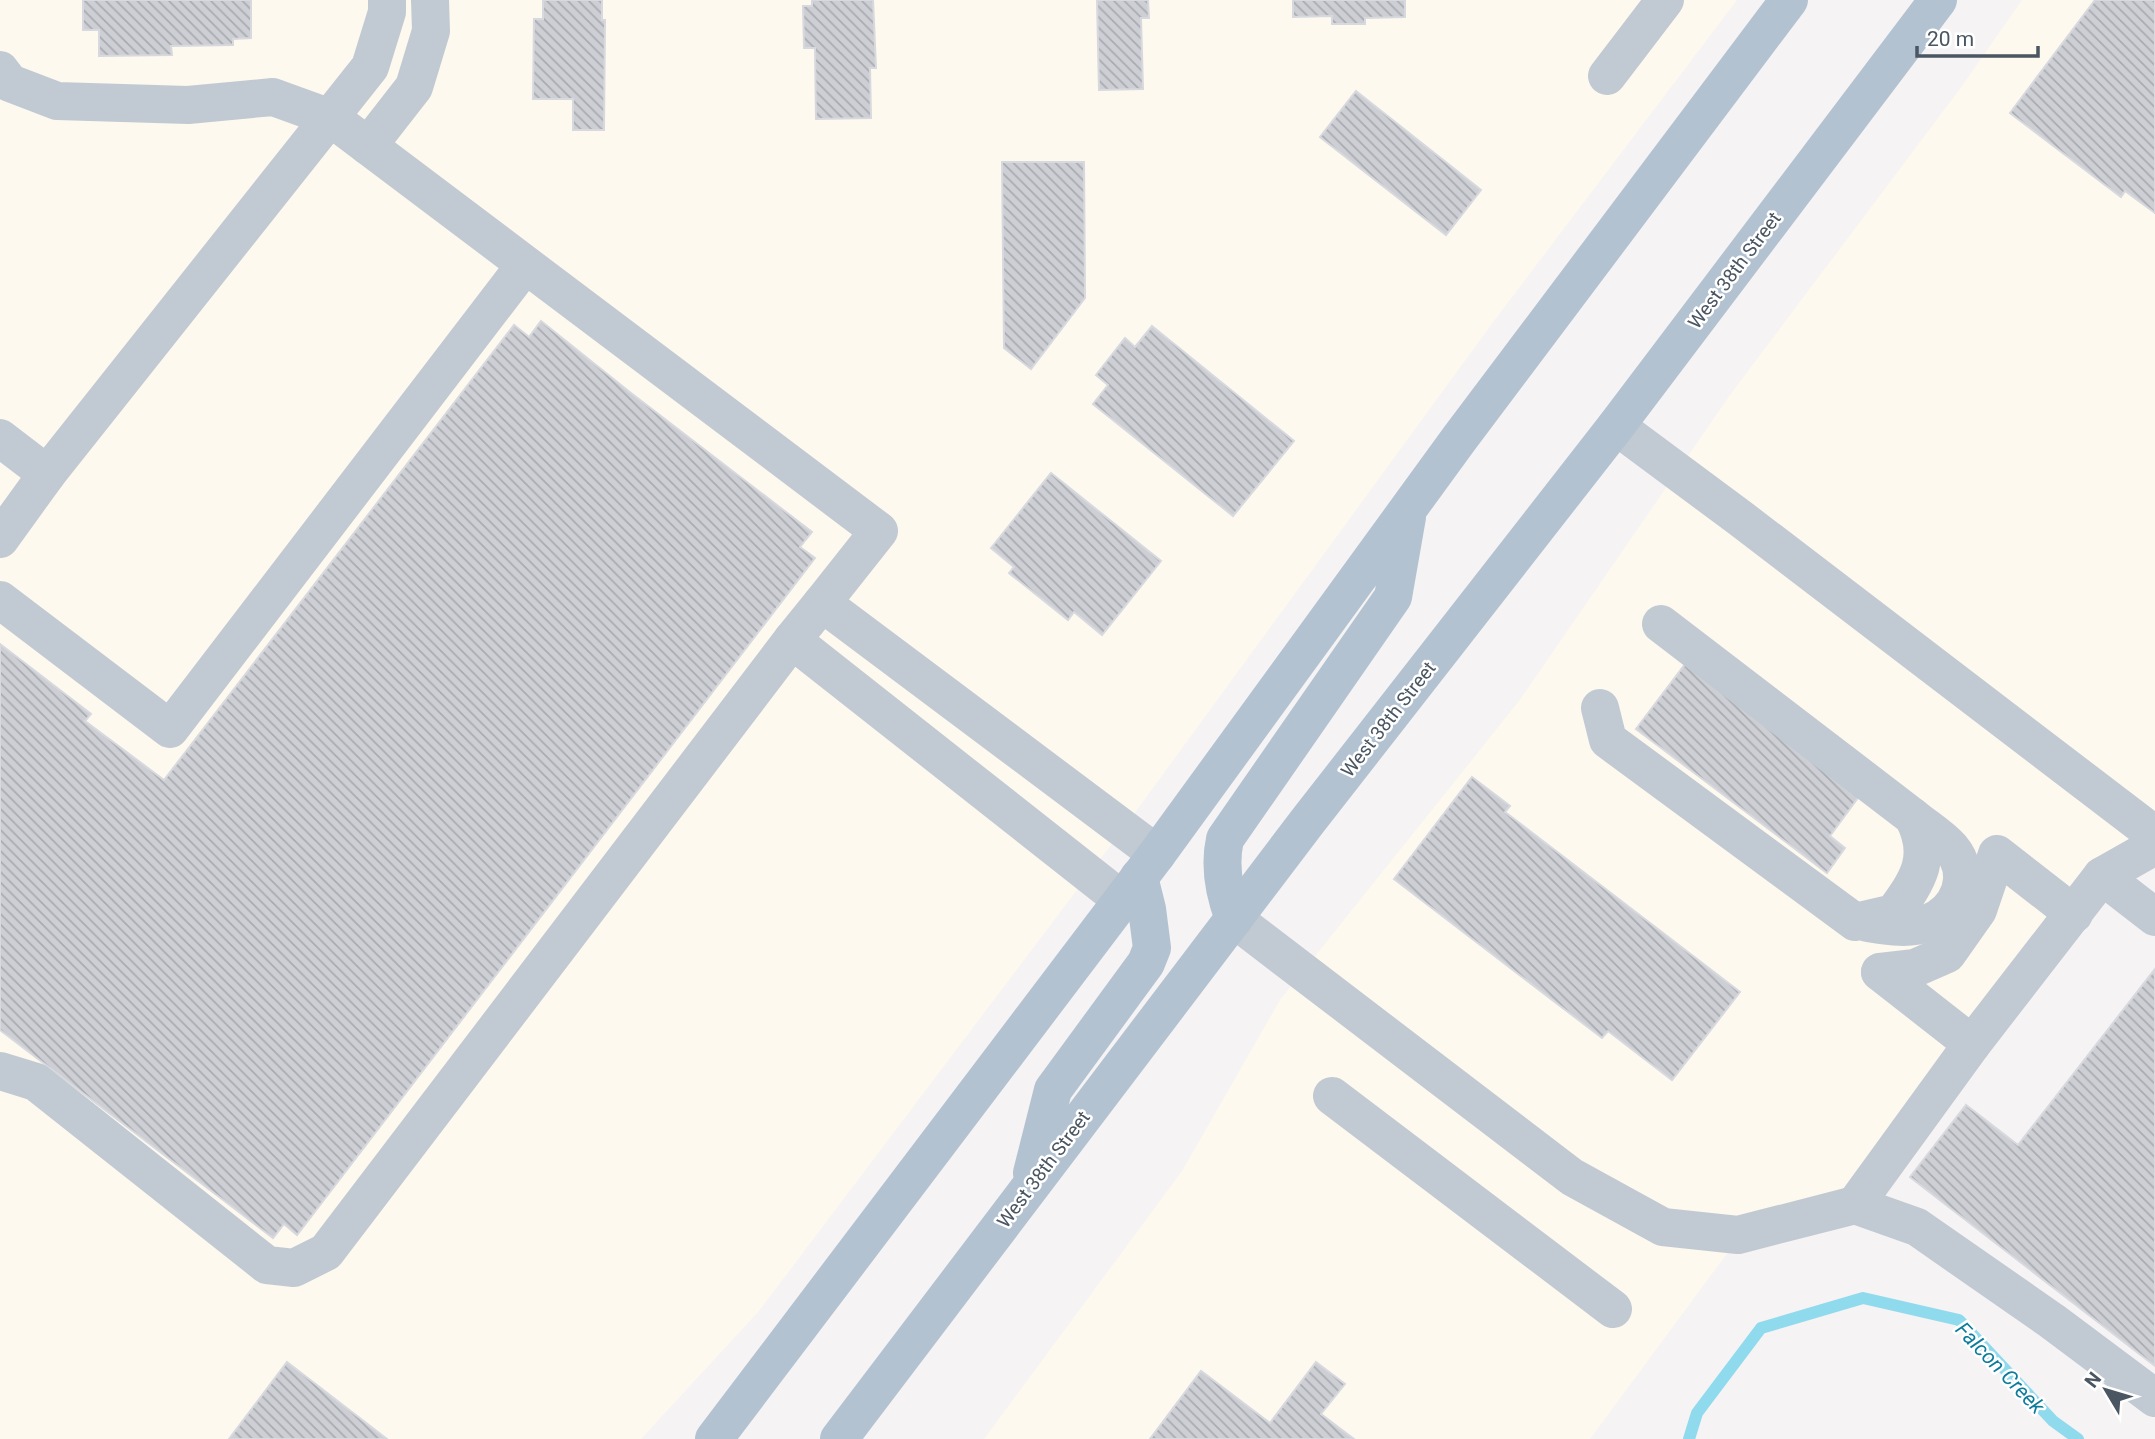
<svg xmlns="http://www.w3.org/2000/svg" width="2155" height="1439" viewBox="0 0 2155 1439" font-family="Roboto,sans-serif">
<style>
.commercial{fill:#fdf9ef}
.lines{fill:none;stroke-linecap:round;stroke-linejoin:round}
.stream{stroke:#90daee;stroke-width:12}
.building{fill:url(#building-back-hatch);stroke:#d7d9de;stroke-width:2}
.minor{stroke:#c1cad2;stroke-width:38}
.major{stroke:#b3c2d1;stroke-width:38}
.labels{text-anchor:middle;stroke-width:5;stroke-linejoin:round;paint-order:stroke}
.street-label{font-size:19px;fill:#4a5661;stroke:#fff}
.water-label{font-size:21px;font-style:italic;fill:#0c7c9b;stroke:#fff}
</style>
<defs>
<pattern id="building-back-hatch" width="6" height="6" patternUnits="userSpaceOnUse" patternTransform="scale(1.75)"><rect width="6" height="6" fill="#cdcfd5"/><path d="M-1 5l2 2M0 0l6 6M5-1l2 2" fill="none" stroke="#a8abb0"/></pattern>
</defs>
<rect width="100%" height="100%" fill="#f5f3f3"/>
<g class="commercial">
<path d="M0 0H1737L1494 321 1123 829 759 1311 641 1439H0Z"/>
<path d="M2022 0H2155V825L1918 1099 1836 1197 1751 1221 1590 1439H984L1182 1171 1280 1000 1519 701 1730 395 1962 86Z"/>
</g>
<g class="lines">
<path class="stream" d="M1689 1439 1697 1413 1761 1328 1863 1298 1959 1320 2053 1421 2078 1439"/>
</g>
<g class="building">
<path d="M83 0H251V38L233 39V45L171 46 172 55 99 56V30H83Z"/>
<path d="M543 0H602V20H605L604 130H573V99H533L534 19H543Z"/>
<path d="M812 0H873L876 68H870L871 118 816 119 815 48H804L803 6H812Z"/>
<path d="M1097 0H1148L1149 18H1141L1143 89 1099 90Z"/>
<path d="M1293 0H1405V17L1365 18V24H1332V16L1293 17Z"/>
<path d="M2095 0H2155V213L2125 191 2121 197 2010 113Z"/>
<path d="M1356 91 1481 190 1446 235 1320 137Z"/>
<path d="M1002 162H1084L1085 298 1031 369 1004 348Z"/>
<path d="M541 321 631 393 812 532 800 547 815 558 297 1235 284 1224 273 1238 0 1030V644L91 714 85 721 164 780 514 325 529 337Z"/>
<path d="M1152 326 1294 441 1233 516 1093 404 1108 385 1096 375 1125 338 1135 347Z"/>
<path d="M1051 473 1161 561 1102 635 1074 612 1068 620 1009 573 1014 567 991 548Z"/>
<path d="M1689 659 1866 787 1830 836 1845 848 1827 873 1636 729Z"/>
<path d="M1472 777 1510 806 1505 812 1740 992 1672 1080 1608 1031 1602 1038 1394 879Z"/>
<path d="M2155 969V1366L1910 1177 1966 1105 2018 1145Z"/>
<path d="M287 1362 387 1439H229Z"/>
<path d="M1316 1362 1345 1384 1321 1414 1354 1439H1150L1201 1371 1270 1423Z"/>
</g>
<g class="lines">
<g class="minor">
<path d="M0 70 10 83 57 101 188 105 273 97 331 118 879 531 822 603"/>
<path d="M1607 76 1665 0"/>
<path d="M368 146 414 87 431 31 430 0"/>
<path d="M1616 426 1740 518 2155 835"/>
<path d="M0 438 47 474 370 67 387 12V0"/>
<path d="M0 539 47 474"/>
<path d="M0 600 170 729 525 265"/>
<path d="M1600 708 1608 740 1855 922 1894 913C1918 880 1934 857 1913 817L1661 624"/>
<path d="M2102 876 2155 917"/>
<path d="M1122 900 792 640 822 603 1157 854"/>
<path d="M1234 919 1572 1177 1663 1227 1738 1235 1855 1205 1917 1227 2052 1321 2155 1398"/>
<path d="M1868 923C1887 926 1909 930 1928 923 1959 911 1974 875 1951 848 1940 836 1925 827 1913 817"/>
<path d="M1880 972 1915 968 1947 954 1978 910 1997 854 2074 914"/>
<path d="M1880 972 1972 1044"/>
<path d="M0 1071 36 1082 267 1265 294 1268 326 1252 792 640"/>
<path d="M1332 1096 1613 1309"/>
<path d="M1855 1205 1972 1044 2102 876 2155 846"/>
</g>
<g class="major">
<path d="M1234 919C1224 893 1219 866 1225 839L1393 597 1407 517"/>
<path d="M1032 1173 1053 1090 1146 963 1152 948 1147 909 1139 877"/>
<path d="M714 1439 1157 854 1459 439 1789 0"/>
<path d="M839 1439 1307 822 1616 426 1938 0"/>
</g>
</g>
<g class="labels">
<g class="street-label">
<text transform="translate(1734 270) rotate(-53)" y="7">West 38th Street</text>
<text transform="translate(1388 719) rotate(-52)" y="7">West 38th Street</text>
<text transform="translate(1043 1169) rotate(-53)" y="7">West 38th Street</text>
</g>
<g class="water-label">
<text transform="translate(2000 1368) rotate(46)" y="7">Falcon Creek</text>
</g>
</g>
<g transform="translate(2106 1390) rotate(308)" stroke="#ffffff" stroke-width="5" paint-order="stroke">
<path d="M0-5L12 26L0 18L-12 26Z" fill="#4a5661"/>
<text y="-10" font-size="19" font-weight="bold" text-anchor="middle" fill="#4a5661">N</text>
</g>
<path d="M1917 46v10h121v-10" fill="none" stroke="#4a5661" stroke-width="3.5"/>
<text x="1927" y="46" font-size="21" fill="#4a5661" stroke="#ffffff" stroke-width="5" paint-order="stroke">20 m</text>
</svg>
